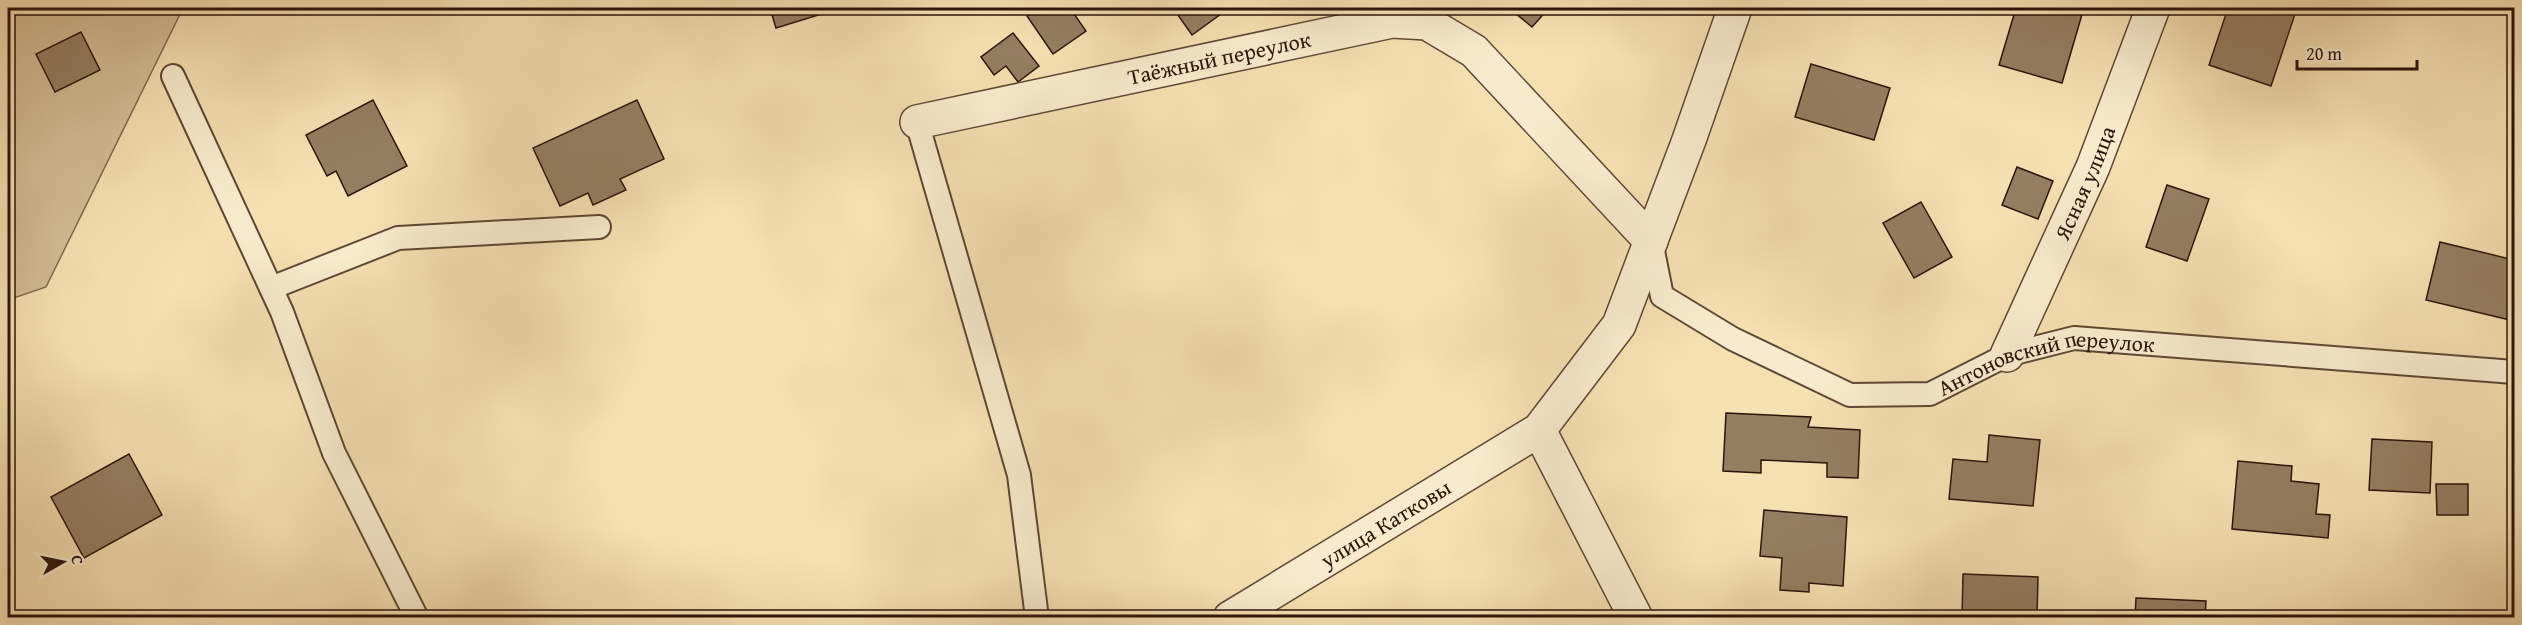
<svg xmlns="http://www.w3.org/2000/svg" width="2522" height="625" viewBox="0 0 2522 625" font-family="'Gentium Book Plus',serif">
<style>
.green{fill:#d3bd95;stroke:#7f684f;stroke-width:1.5}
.building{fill:#947e61;stroke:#2b1409;stroke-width:1.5}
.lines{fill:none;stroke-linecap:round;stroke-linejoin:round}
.lane-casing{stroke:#5e4733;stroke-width:26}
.street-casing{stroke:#5e4733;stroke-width:36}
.lane{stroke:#f8ebcd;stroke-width:22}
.street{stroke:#f8ebcd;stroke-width:33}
.labels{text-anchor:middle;stroke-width:4.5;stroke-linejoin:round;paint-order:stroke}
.street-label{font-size:22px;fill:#2b1409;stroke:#f8ebcd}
</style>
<rect width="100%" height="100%" fill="#f5e0b2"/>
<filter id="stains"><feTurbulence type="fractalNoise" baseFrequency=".00333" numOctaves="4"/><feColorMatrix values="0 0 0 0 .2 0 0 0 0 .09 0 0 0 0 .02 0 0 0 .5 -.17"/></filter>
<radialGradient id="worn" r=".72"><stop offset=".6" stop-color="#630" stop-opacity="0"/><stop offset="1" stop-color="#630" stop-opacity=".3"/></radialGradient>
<path class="green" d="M8 8H183L46 287 8 300Z"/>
<g class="building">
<path d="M770 8H837L838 9 776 28Z"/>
<path d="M1039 8H1070L1086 31 1053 54 1027 16Z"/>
<path d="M1173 8H1223L1225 11 1192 35Z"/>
<path d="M1509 8H1549L1532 27Z"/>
<path d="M2016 8H2073L2083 11 2062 83 1999 65Z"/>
<path d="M2228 8H2297L2271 86 2209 65Z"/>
<path d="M81 32 100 70 55 92 36 54Z"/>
<path d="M1013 33 1039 66 1018 82 1006 66 994 75 981 57Z"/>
<path d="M1811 64 1890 88 1874 140 1795 117Z"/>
<path d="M373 100 407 166 348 196 336 171 327 176 306 135Z"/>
<path d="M637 100 664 159 620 179 626 190 593 205 588 193 560 206 533 148Z"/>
<path d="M2017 167 2053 181 2038 219 2002 205Z"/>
<path d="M2167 185 2209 199 2187 261 2146 247Z"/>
<path d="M1921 202 1952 257 1914 278 1883 223Z"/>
<path d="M2440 242 2514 260V321L2426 300Z"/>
<path d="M1726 413 1811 417 1808 427 1860 430 1858 478 1827 477V463L1761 460V473L1723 471Z"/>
<path d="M1989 435 2040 440 2033 506 1949 499 1953 459 1987 462Z"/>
<path d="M2372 439 2432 442 2430 493 2369 490Z"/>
<path d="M129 454 162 515 84 558 51 497Z"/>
<path d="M2238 461 2292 466 2291 481 2319 484 2316 514 2330 515 2328 538 2232 529Z"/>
<path d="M2436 484H2468V515H2437Z"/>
<path d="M1764 510 1847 517 1843 586 1809 583V592L1780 590 1782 558 1760 556Z"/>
<path d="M1963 574 2038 577 2037 617 1962 618Z"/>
<path d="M2136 598 2206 601 2205 618H2135Z"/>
</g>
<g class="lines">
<g class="lane-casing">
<g id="lane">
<path d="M173 76 282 312 334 453 417 618"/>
<path d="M917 122 1019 475 1037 618"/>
<path id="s1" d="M1651 241 1662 296 1733 339 1850 395 1930 394 2007 355 2074 338 2514 372"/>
<path d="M271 288 398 238 599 227"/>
</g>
</g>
<g class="street-casing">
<g id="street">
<path id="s2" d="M917 122 1392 21 1427 23 1474 51 1651 241"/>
<path id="s3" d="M2007 355 2093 167 2153 8"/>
<path d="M1539 430 1636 618"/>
<path id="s4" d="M1230 618 1539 430 1619 325 1689 140 1735 8"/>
</g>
</g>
<use href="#lane" class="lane"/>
<use href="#street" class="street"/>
</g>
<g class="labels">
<g class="street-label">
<text dy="8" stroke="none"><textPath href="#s2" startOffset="309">Таёжный переулок</textPath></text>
<text dy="8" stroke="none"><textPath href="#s3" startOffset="189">Ясная улица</textPath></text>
<text dy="8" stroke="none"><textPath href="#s1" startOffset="472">Антоновский переулок</textPath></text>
<text dy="8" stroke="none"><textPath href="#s4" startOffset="182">улица Катковы</textPath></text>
</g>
</g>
<rect width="2522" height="625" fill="none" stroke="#f5e0b2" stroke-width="30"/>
<rect x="9" y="9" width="2504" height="607" fill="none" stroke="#2b1409" stroke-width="3"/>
<rect x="15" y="15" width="2492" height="595" fill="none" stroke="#2b1409" stroke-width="1.5"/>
<g transform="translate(63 562) rotate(81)" stroke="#f8ebcd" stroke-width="4.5" paint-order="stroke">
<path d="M0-4.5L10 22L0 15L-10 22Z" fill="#2b1409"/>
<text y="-9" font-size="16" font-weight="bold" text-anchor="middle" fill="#2b1409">С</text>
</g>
<path d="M2297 60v9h120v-9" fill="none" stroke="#2b1409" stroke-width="3"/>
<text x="2306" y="60" font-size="18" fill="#2b1409" stroke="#f8ebcd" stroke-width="4.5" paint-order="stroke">20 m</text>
<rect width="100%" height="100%" filter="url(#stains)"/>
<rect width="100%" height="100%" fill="url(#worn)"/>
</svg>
